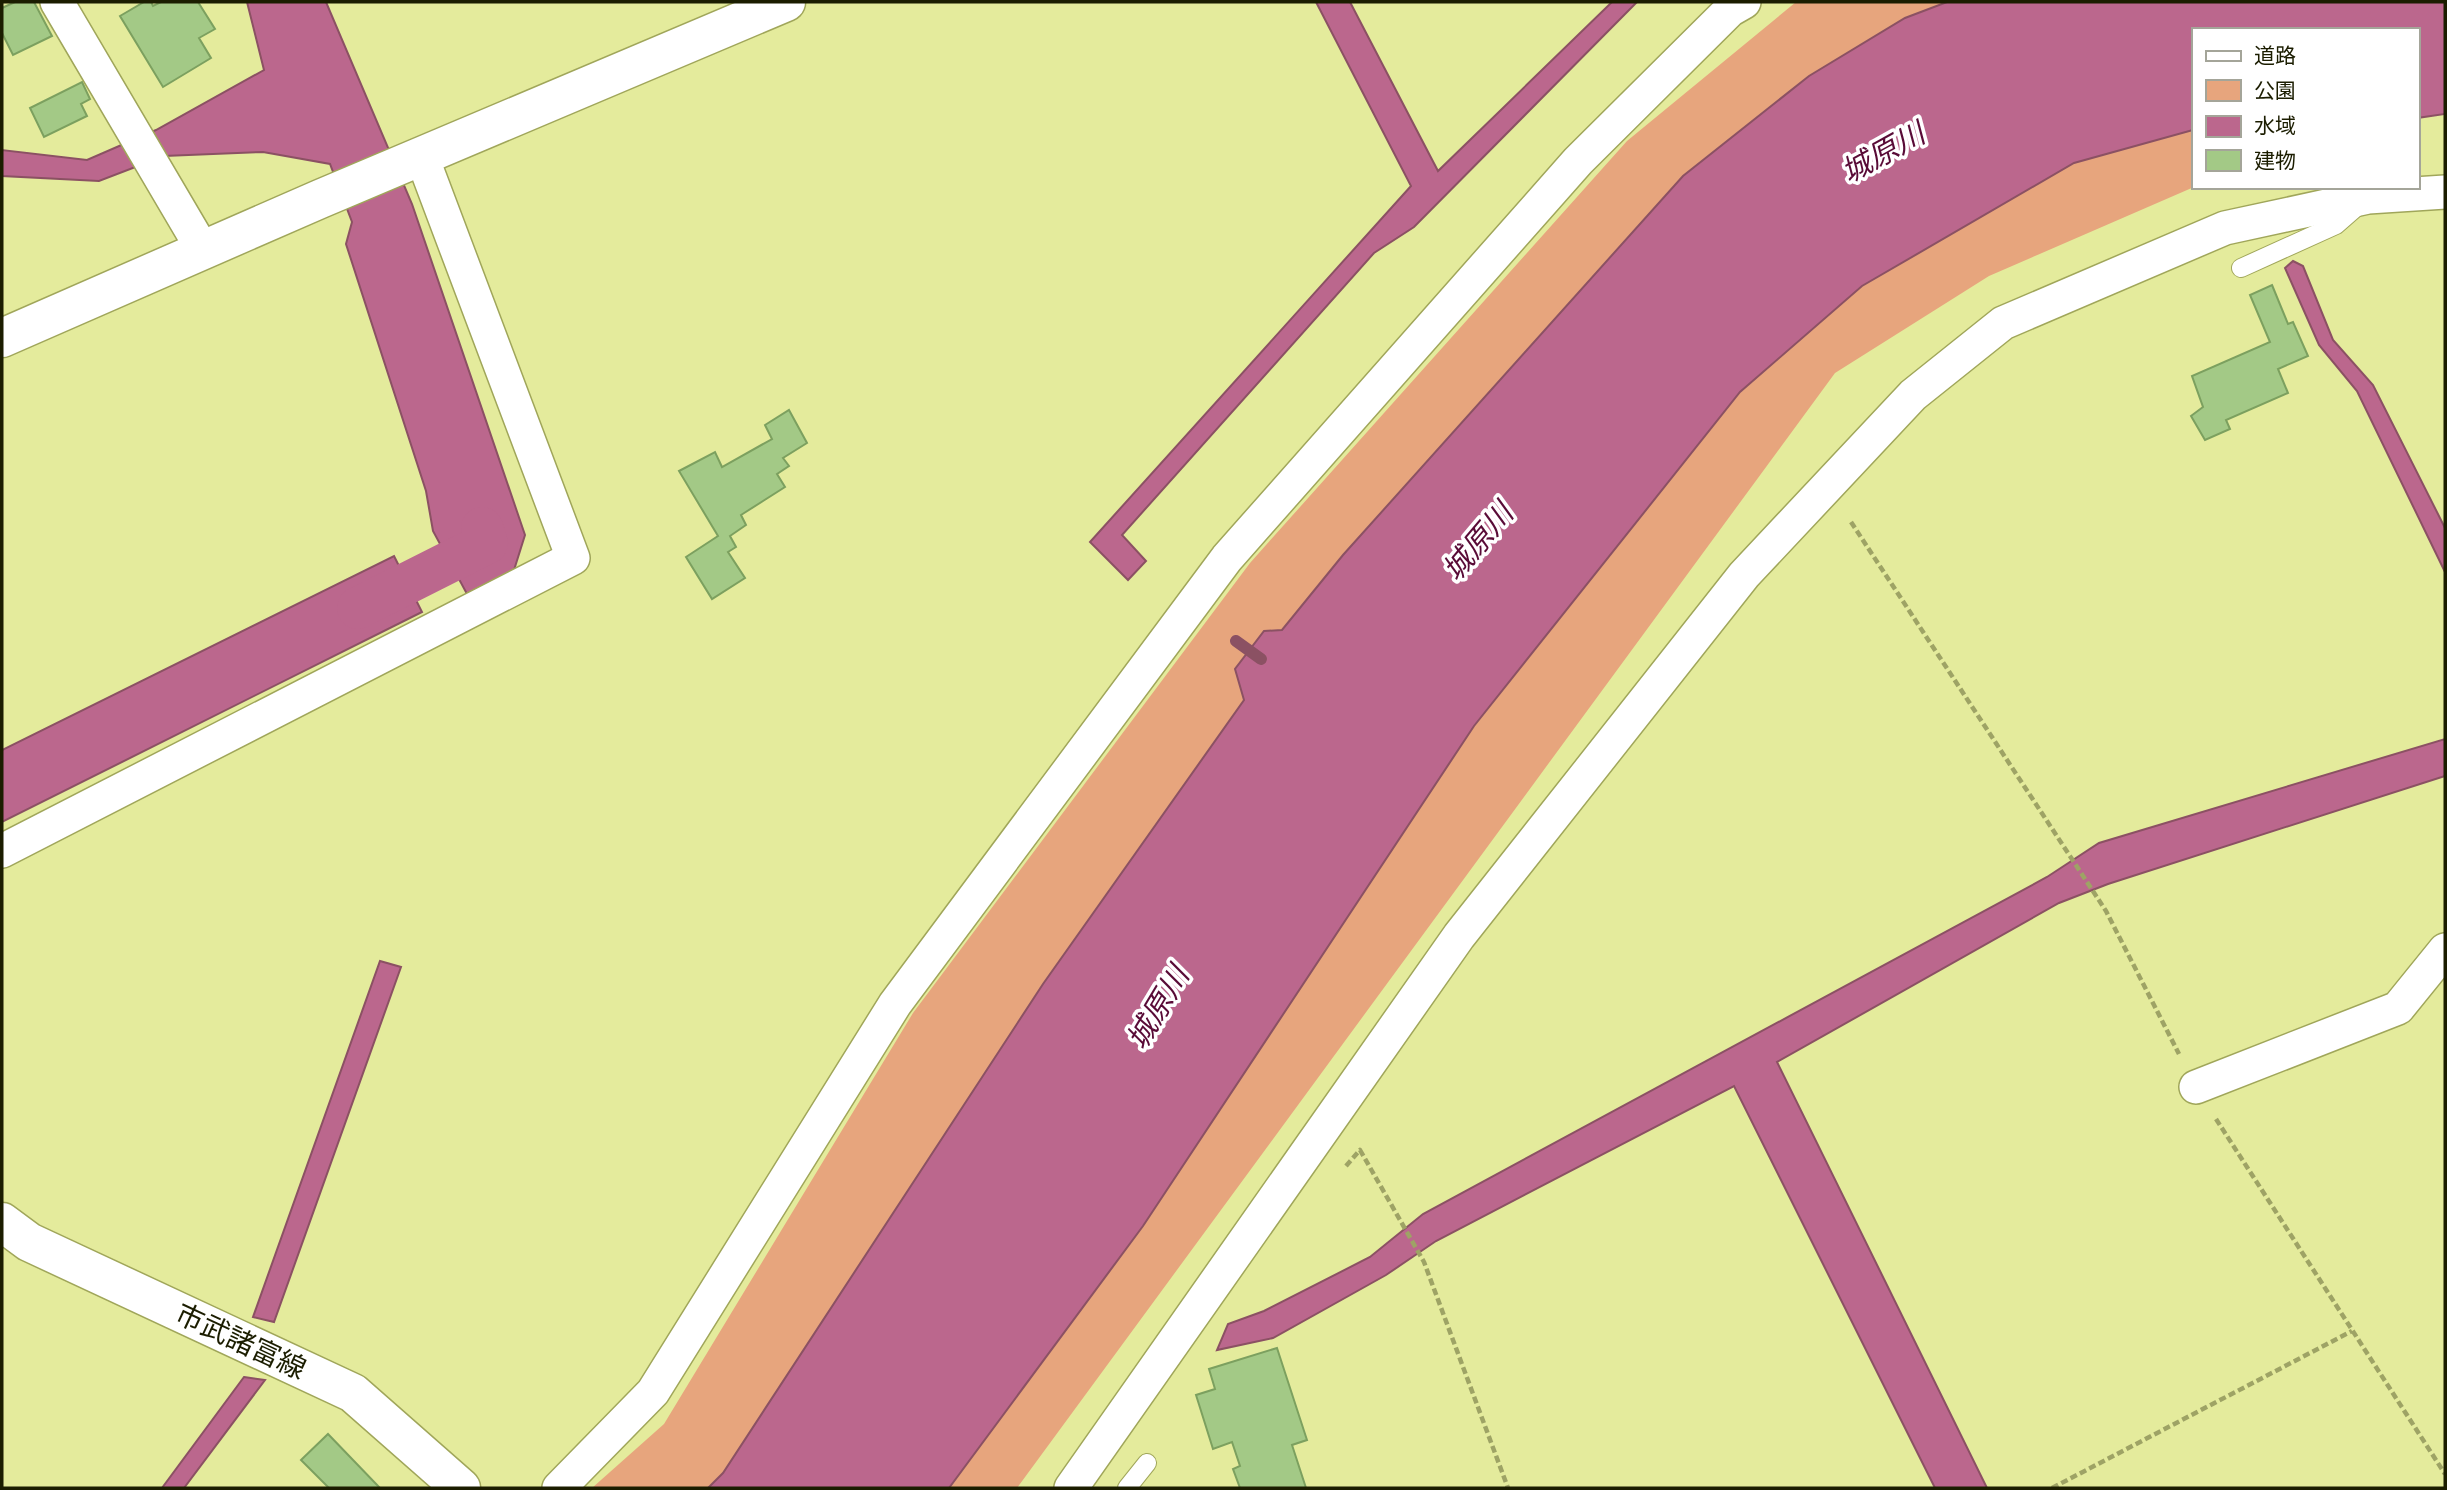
<svg xmlns="http://www.w3.org/2000/svg" width="2447" height="1490" viewBox="0 0 2447 1490" font-family="Spectral,'Noto Sans JP',serif">
<style>
.green{fill:#e7a57d}
.water{fill:#bb678d;stroke:#8b5163;stroke-width:2}
.lines{fill:none;stroke-linecap:round;stroke-linejoin:round}
.stream{stroke:#8b5163;stroke-width:12}
.canal{stroke:#bb678d;stroke-width:42}
.building{fill:#a3c986;stroke:#7ca05f;stroke-width:2}
.service-casing{stroke:#a0a65a;stroke-width:20}
.minor-casing{stroke:#a0a65a;stroke-width:36}
.tertiary-casing{stroke:#a0a65a;stroke-width:41}
.secondary-casing{stroke:#a0a65a;stroke-width:41}
.path{stroke:#9ea365;stroke-width:4.5;stroke-dasharray:7 3.5;stroke-linecap:butt}
.service{stroke:#fff;stroke-width:18}
.minor{stroke:#fff;stroke-width:33}
.tertiary{stroke:#fff;stroke-width:38}
.secondary{stroke:#fff;stroke-width:38}
.labels{text-anchor:middle;stroke-width:7;stroke-linejoin:round;paint-order:stroke}
.street-label{font-size:28px;fill:#1b1d00;stroke:#fff}
.water-label{font-size:30px;font-style:italic;fill:#590b37;stroke:#fff}
</style>
<rect width="100%" height="100%" fill="#e4eb9c"/>
<g class="green">
<path d="M1796 2H1947L1905 18 1343 555 1282 630 1264 631 1235 669 1244 699 770 1488H592L664 1424 913 1013 1250 563 1627 141Z"/>
<path d="M2193 81 2194 187 1989 276 1835 373 1017 1488H949L1143 1226 1474 726 1732 374 1891 231Z"/>
</g>
<g class="water">
<path d="M247 2H326L412 204 525 535 514 570 467 594 433 531 426 491 346 244 352 222 330 164 263 152 164 156 99 181 2 176V150L87 160 156 130 264 70Z"/>
<path d="M1316 2H1350L1438 171 1612 2H1637L1414 227 1374 253 1122 535 1146 561 1128 580 1090 542 1411 186Z"/>
<path d="M1947 2H2445V114L2417 118V30H2193V130L2074 163 1862 286 1740 392 1474 726 1143 1226 949 1488H708L723 1473 1043 984 1244 700 1235 669 1264 631 1282 630 1343 555 1683 176 1809 76 1905 18Z"/>
<path d="M2293 261 2303 266 2333 340 2373 385 2445 528V572L2357 391 2319 345 2285 268Z"/>
<path d="M394 556 422 612 2 822V750Z"/>
<path d="M2445 739V776L2108 884 2059 903 1777 1062 1987 1488H1935L1734 1086 1436 1241 1386 1275 1273 1338 1217 1350 1228 1324 1264 1311 1370 1257 1423 1214 2047 877 2099 843Z"/>
<path d="M380 961 401 967 274 1322 253 1317Z"/>
<path d="M244 1377 265 1380 184 1488H162Z"/>
</g>
<g class="lines">
<path class="stream" d="M1236 641 1261 659"/>
<path class="canal" d="M358 608 487 543 482 528"/>
</g>
<g class="building">
<path d="M15 2H34L52 36 13 55 2 33V8Z"/>
<path d="M144 2H151L153 6 161 2H198L215 29 199 38 211 58 163 87 120 16Z"/>
<path d="M82 82 90 99 81 104 87 116 44 137 30 108Z"/>
<path d="M2272 285 2288 324 2293 322 2308 356 2278 369 2288 393 2226 420 2230 429 2205 440 2191 416 2203 407 2192 376 2270 342 2250 295Z"/>
<path d="M789 410 807 443 783 458 789 466 777 474 785 487 741 515 746 525 730 536 736 547 728 552 745 578 712 599 686 557 718 536 679 471 715 452 722 467 772 439 765 425Z"/>
<path d="M1277 1348 1307 1440 1292 1445 1306 1488H1240L1233 1469 1240 1466 1232 1442 1213 1449 1196 1395 1215 1389 1209 1369Z"/>
<path d="M328 1434 380 1488H329L301 1460Z"/>
</g>
<g class="lines">
<g class="service-casing">
<g id="service">
<path d="M2241 268 2336 225 2360 204"/>
<path d="M1127 1488 1147 1463"/>
</g>
</g>
<g class="minor-casing">
<g id="minor">
<path d="M57 2 203 250"/>
<path d="M2 851 573 558 422 157"/>
<path d="M2196 1087 2398 1008 2445 950"/>
<path d="M559 1488 653 1392 895 1004 1227 558 1578 161 1730 10 1744 2"/>
<path d="M1071 1488 1459 936 1744 575 1913 395 2003 323 2225 228 2368 197 2445 192"/>
</g>
</g>
<g class="tertiary-casing">
<path id="tertiary" d="M2 338 320 199 786 2"/>
</g>
<g class="secondary-casing">
<path id="secondary" d="M2 1222 29 1242 353 1393 461 1488"/>
</g>
<g class="path">
<path d="M1851 522 2106 911 2179 1054"/>
<path d="M2216 1119 2445 1474"/>
<path d="M1346 1166 1360 1150 1424 1262 1508 1488"/>
<path d="M2052 1488 2352 1331"/>
</g>
<use href="#service" class="service"/>
<use href="#minor" class="minor"/>
<use href="#tertiary" class="tertiary"/>
<use href="#secondary" class="secondary"/>
</g>
<g class="labels">
<g class="street-label">
<text transform="translate(241 1341) rotate(25)" y="10">市武諸富線</text>
</g>
<g class="water-label">
<text transform="translate(1883 153) rotate(-29)" y="10">城原川</text>
<text transform="translate(1478 542) rotate(-50)" y="10">城原川</text>
<text transform="translate(1158 1008) rotate(-59)" y="10">城原川</text>
</g>
</g>
<rect width="2447" height="1490" fill="none" stroke="#1b1d00" stroke-width="7"/>
<rect x="2192" y="28" width="228" height="161" fill="#ffffff" stroke="#a4a599" stroke-width="2"/>
<rect x="2206" y="51" width="35" height="10" fill="#ffffff" stroke="#a4a599" stroke-width="2"/>
<text x="2254" y="63" font-size="21" fill="#1b1d00">道路</text>
<rect x="2206" y="80" width="35" height="21" fill="#e7a57d" stroke="#a4a599" stroke-width="2"/>
<text x="2254" y="98" font-size="21" fill="#1b1d00">公園</text>
<rect x="2206" y="116" width="35" height="21" fill="#bb678d" stroke="#a4a599" stroke-width="2"/>
<text x="2254" y="133" font-size="21" fill="#1b1d00">水域</text>
<rect x="2206" y="150" width="35" height="21" fill="#a3c986" stroke="#a4a599" stroke-width="2"/>
<text x="2254" y="168" font-size="21" fill="#1b1d00">建物</text>
</svg>
